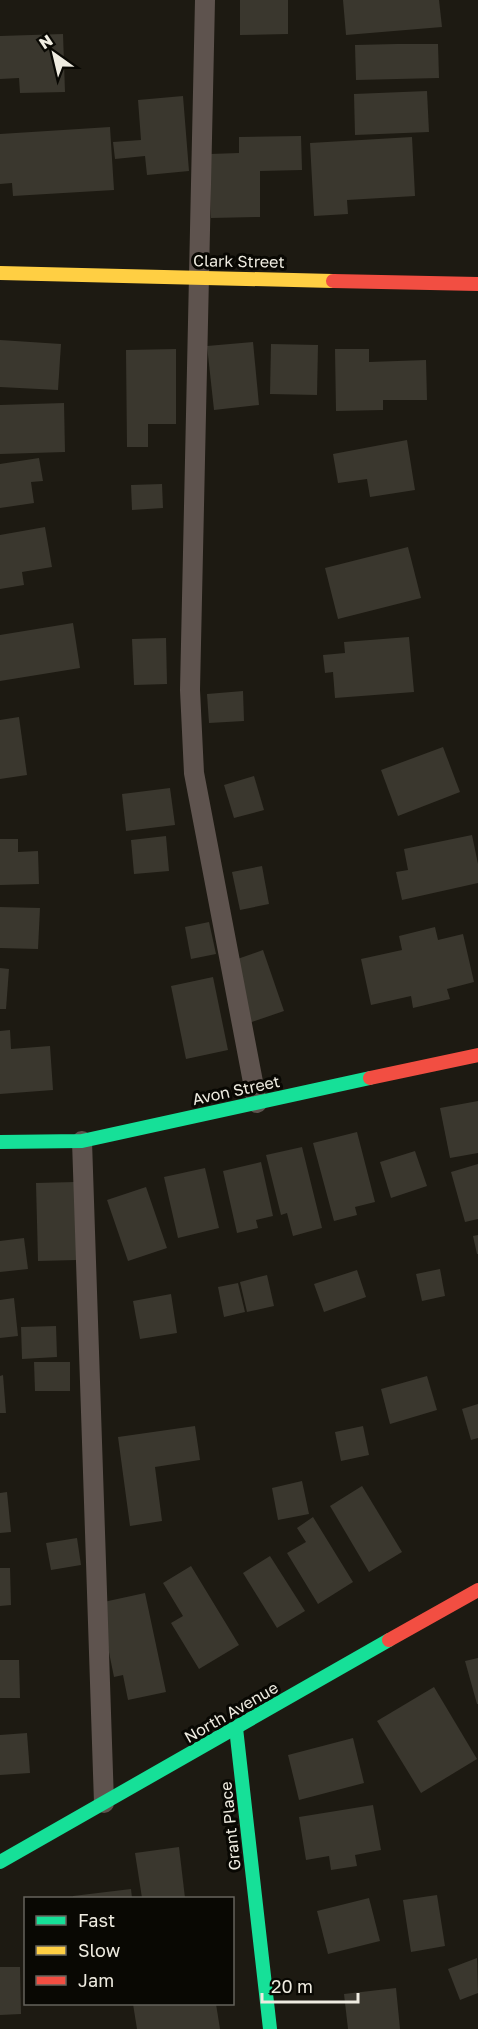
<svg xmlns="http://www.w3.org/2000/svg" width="478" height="2029" viewBox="0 0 478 2029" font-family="'Golos Text',sans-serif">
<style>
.building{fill:#3a372e}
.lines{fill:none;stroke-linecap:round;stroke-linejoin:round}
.lane{stroke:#5e534e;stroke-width:20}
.fast{stroke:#16e098;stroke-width:14}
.slow{stroke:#ffcf43;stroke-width:14}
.jam{stroke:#f24e42;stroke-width:14}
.labels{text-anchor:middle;stroke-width:6;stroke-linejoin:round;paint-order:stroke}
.street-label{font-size:16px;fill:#efece1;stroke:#090803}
</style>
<rect width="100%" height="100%" fill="#1d1a12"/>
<g class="building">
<path d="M240 0H288V34L240 35Z"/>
<path d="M343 0H439L442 27 346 35Z"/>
<path d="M63 34 65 92 20 93 19 78 0 79V36Z"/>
<path d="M397 44H438L439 78 356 80 355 45Z"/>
<path d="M427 91 429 132 355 135 354 94Z"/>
<path d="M183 96 189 171 147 175 145 156 115 159 113 142 141 140 138 100Z"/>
<path d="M110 127 114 190 13 196 12 183 0 184V134Z"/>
<path d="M301 136 302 170 260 171V217L211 218 210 154 239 153V137Z"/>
<path d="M412 137 415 196 347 200 348 214 314 216 310 143Z"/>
<path d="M0 340 61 344 58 390 0 387Z"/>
<path d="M253 342 259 405 214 410 207 346Z"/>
<path d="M271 344 318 345 317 395 270 394Z"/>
<path d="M176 349V424H148V447H127L126 350Z"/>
<path d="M335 349H369V362L426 360 427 400H383V410L336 411Z"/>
<path d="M64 403 65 452 0 454V405Z"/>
<path d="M407 440 415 490 370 497 367 479 338 483 333 454Z"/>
<path d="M39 458 43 481 31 482 34 503 0 508V464Z"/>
<path d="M162 484 163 508 132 510 131 485Z"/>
<path d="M45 527 52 567 22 572 24 585 0 589V535Z"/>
<path d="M408 547 421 598 338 619 325 568Z"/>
<path d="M73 623 80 668 0 681V635Z"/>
<path d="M409 637 414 692 335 698 333 672 325 673 323 655 345 653 344 642Z"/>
<path d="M166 638 167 684 134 685 132 639Z"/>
<path d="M243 691 244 721 209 723 207 694Z"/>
<path d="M19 717 27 775 0 779V720Z"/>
<path d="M443 747 460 792 398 816 381 770Z"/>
<path d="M254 776 264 810 234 818 224 785Z"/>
<path d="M170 788 175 825 126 831 122 794Z"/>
<path d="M472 835 478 864V883L402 900 396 872 408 870 404 849Z"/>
<path d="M166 836 169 871 134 874 131 840Z"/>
<path d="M0 839H18V852L38 851 39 884 0 885Z"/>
<path d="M262 866 269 904 240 910 232 872Z"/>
<path d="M0 907 40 908 38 949 0 948Z"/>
<path d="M209 922 216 954 191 959 185 927Z"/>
<path d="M435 927 438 940 463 934 474 982 447 989 450 999 413 1008 411 996 371 1005 361 959 402 950 399 936Z"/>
<path d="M263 950 284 1011 249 1023 229 962Z"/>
<path d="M0 968 9 969 6 1009H0Z"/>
<path d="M213 977 228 1050 186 1059 171 986Z"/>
<path d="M10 1030 11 1049 50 1046 53 1090 0 1094V1031Z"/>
<path d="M478 1101V1153L450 1158 440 1108Z"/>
<path d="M357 1132 375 1202 355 1207 357 1215 334 1221 313 1143Z"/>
<path d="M302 1147 322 1228 293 1236 287 1213 281 1215 266 1155Z"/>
<path d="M415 1151 427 1186 391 1198 380 1162Z"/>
<path d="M261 1162 273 1216 256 1220 258 1228 237 1233 223 1171Z"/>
<path d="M478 1164V1219L465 1222 451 1172Z"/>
<path d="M205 1168 219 1228 178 1238 164 1177Z"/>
<path d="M75 1182 77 1260 38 1261 36 1183Z"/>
<path d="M146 1187 167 1248 128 1261 107 1200Z"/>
<path d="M478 1235V1254H477L473 1236Z"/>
<path d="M24 1238 28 1269 0 1272V1241Z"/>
<path d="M440 1269 445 1296 422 1301 416 1274Z"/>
<path d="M357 1270 366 1297 324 1312 314 1284Z"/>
<path d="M267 1275 274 1306 247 1312 240 1282Z"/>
<path d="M238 1283 245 1312 224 1317 218 1287Z"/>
<path d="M171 1294 177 1333 140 1339 133 1301Z"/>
<path d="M14 1298 18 1336 0 1338V1300Z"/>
<path d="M56 1326 57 1357 22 1359 21 1327Z"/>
<path d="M34 1362H70V1391H35Z"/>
<path d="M3 1375 6 1413H0V1376Z"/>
<path d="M427 1376 437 1410 390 1424 381 1389Z"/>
<path d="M478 1404V1438L471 1440 462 1409Z"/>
<path d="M195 1426 200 1460 155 1467 162 1521 130 1526 118 1437Z"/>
<path d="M363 1426 369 1455 341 1461 335 1432Z"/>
<path d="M302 1481 309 1514 278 1520 272 1488Z"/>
<path d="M362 1486 402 1552 369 1572 330 1506Z"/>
<path d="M7 1492 11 1532 0 1533V1493Z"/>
<path d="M313 1517 353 1582 318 1604 287 1553 306 1542 297 1528Z"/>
<path d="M77 1538 81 1565 51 1570 46 1543Z"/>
<path d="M270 1556 305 1611 277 1628 243 1573Z"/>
<path d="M191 1566 239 1645 199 1669 171 1623 183 1616 163 1583Z"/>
<path d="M0 1568H10L11 1605 0 1606Z"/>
<path d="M145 1593 166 1692 128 1700 123 1675 114 1677 99 1603Z"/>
<path d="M478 1658V1704H477L465 1661Z"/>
<path d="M0 1660H19L20 1698H0Z"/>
<path d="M434 1687 477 1759 421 1793 377 1721Z"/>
<path d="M27 1733 30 1773 0 1775V1735Z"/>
<path d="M353 1738 364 1783 299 1800 288 1755Z"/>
<path d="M373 1805 381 1850 355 1855 357 1866 331 1870 329 1856 306 1860 299 1817Z"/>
<path d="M179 1847 185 1898H142L135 1853Z"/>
<path d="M131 1889 132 1898H73V1896Z"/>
<path d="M437 1895 445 1946 411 1952 403 1900Z"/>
<path d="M369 1898 380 1941 328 1954 317 1911Z"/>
<path d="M477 1958 478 1993 460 2000 448 1969Z"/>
<path d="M0 1967H20L21 2014 0 2015Z"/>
<path d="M396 1988 400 2029H348L344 1994Z"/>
<path d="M133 2004H216L220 2029H137Z"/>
</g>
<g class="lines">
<g class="lane">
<path d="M205 0 190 690 194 773 257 1103"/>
<path d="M82 1141 104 1803"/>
</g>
<g class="fast">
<path d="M0 1142 82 1141 370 1078"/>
<path d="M236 1728 270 2029"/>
<path d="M0 1862 389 1640"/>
</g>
<path class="slow" d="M0 273 333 281"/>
<g class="jam">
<path d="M333 281 478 284"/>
<path d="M370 1078 478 1055"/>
<path d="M389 1640 478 1590"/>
</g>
</g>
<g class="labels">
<g class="street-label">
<text transform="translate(239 261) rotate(1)" y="6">Clark Street</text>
<text transform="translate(236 1090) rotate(-12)" y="6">Avon Street</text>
<text transform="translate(231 1712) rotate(-30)" y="6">North Avenue</text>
<text transform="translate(230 1826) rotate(-96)" y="6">Grant Place</text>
</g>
</g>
<rect x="24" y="1897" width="210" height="108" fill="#090803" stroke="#65635c" stroke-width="1.5"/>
<rect x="36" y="1916" width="30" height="9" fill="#16e098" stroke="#65635c" stroke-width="1.5"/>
<text x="78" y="1927" font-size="18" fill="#efece1">Fast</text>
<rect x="36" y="1946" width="30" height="9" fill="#ffcf43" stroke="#65635c" stroke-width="1.5"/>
<text x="78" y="1957" font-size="18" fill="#efece1">Slow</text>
<rect x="36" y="1976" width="30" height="9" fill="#f24e42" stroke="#65635c" stroke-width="1.5"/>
<text x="78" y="1987" font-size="18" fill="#efece1">Jam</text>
<g transform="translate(54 54) rotate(326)" stroke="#090803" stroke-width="4.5" paint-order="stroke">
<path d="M0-4.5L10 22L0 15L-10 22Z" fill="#efece1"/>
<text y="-9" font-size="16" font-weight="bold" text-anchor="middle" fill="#efece1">N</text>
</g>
<path d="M262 1993v9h96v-9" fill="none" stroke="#efece1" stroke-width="3"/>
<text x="271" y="1993" font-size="18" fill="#efece1" stroke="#090803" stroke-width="4.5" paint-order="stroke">20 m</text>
</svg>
